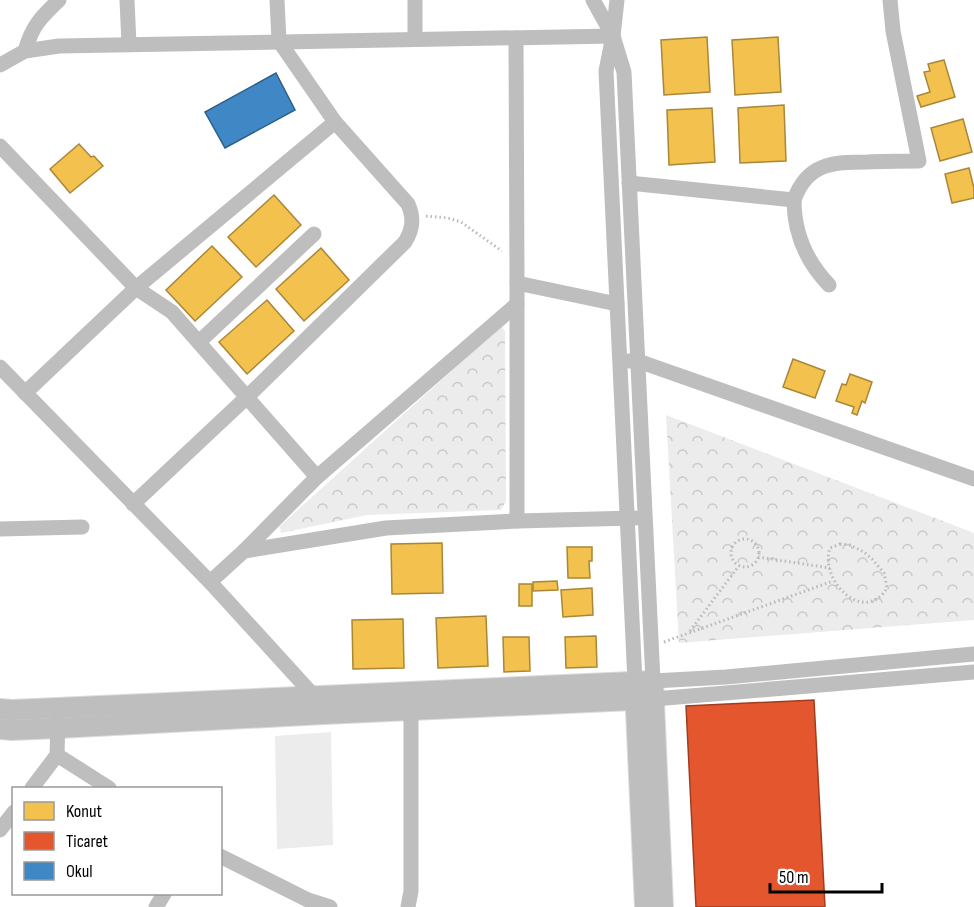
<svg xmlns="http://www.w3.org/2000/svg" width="974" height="907" viewBox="0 0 974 907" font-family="'Sofia Sans Condensed',sans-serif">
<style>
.forest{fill:url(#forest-crowns)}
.garden{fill:#ececec}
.homes{fill:#f2c14e;stroke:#a98737;stroke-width:1.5}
.shops{fill:#e4572e;stroke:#a03d20;stroke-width:1.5}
.schools{fill:#3f88c5;stroke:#2c5f8a;stroke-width:1.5}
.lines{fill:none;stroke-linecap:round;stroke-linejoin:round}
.major-casing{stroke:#dbdbdb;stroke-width:22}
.path{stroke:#b9b9b9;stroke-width:3;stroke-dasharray:1.5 3;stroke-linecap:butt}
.minor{stroke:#bebebe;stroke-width:15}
.major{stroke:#bebebe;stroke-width:20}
</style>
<defs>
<pattern id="forest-crowns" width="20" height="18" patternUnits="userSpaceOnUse" patternTransform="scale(1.5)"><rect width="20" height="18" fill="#ececec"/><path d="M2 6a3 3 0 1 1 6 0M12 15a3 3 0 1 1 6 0" fill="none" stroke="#c9c9c9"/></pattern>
</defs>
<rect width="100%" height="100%" fill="#fff"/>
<g class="forest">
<path d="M501 326 505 331 506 501 501 510 367 515 281 533 280 526Z"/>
<path d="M666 415 974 533V620L679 643Z"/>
</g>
<path class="garden" d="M331 732 333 845 277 849 275 736Z"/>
<g class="homes">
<path d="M707 37 710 92 664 95 661 40Z"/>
<path d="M778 37 781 92 735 95 732 40Z"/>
<path d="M944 60 955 97 921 107 917 96 930 92 924 72 930 71 928 64Z"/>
<path d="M784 105 786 161 740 163 738 108Z"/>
<path d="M712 108 715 162 669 165 667 110Z"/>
<path d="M963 119 972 152 940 161 931 128Z"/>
<path d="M79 144 91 157 94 156 103 166 70 193 50 169Z"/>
<path d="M969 168 974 188V198L952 203 945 174Z"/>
<path d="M274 195 301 225 256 267 228 237Z"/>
<path d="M212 246 242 277 195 321 166 290Z"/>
<path d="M321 248 349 280 304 321 276 289Z"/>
<path d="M267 300 294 331 247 374 219 342Z"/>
<path d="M793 359 825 371 815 398 783 387Z"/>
<path d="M850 374 872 382 865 403 862 401 857 415 852 413 854 407 836 401 842 384 846 385Z"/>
<path d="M442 543 443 593 392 594 391 544Z"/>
<path d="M567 547H592V561H589L590 578H568Z"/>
<path d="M557 581 558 590 533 591V582Z"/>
<rect x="519" y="584" width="13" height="22"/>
<path d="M592 588 593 615 563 617 561 590Z"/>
<path d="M486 616 488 666 438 668 436 618Z"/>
<path d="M403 619 404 668 353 669 352 620Z"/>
<path d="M596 636 597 667 566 668 565 637Z"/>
<path d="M503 637H529L530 671 504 672Z"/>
</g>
<path class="shops" d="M814 700 825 907H696L686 706Z"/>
<path class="schools" d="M276 73 295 110 225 148 205 112Z"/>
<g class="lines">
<g class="major-casing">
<g id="major">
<path d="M635 688 645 907"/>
<path d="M0 709 12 710 57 708 653 681 663 907"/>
<path d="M0 729 12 730 58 728 324 714 654 699"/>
</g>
</g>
<g class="path">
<path d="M426 216 448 218 461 222 502 251"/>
<circle cx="745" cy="553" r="14"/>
<path d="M840 544 850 545 864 552 872 559 884 573 887 588C865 625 819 582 830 548Z"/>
<path d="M758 557 830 568"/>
<path d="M690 631 738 567"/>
<path d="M664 642 833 581"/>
</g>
<g class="minor">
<path d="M127 0 129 44"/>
<path d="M593 0 613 36 624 72 653 681 726 677 974 654"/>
<path d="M617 0 613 36 606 71 635 682"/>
<path d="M516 38 517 283V521"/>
<path d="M415 39V0"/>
<path d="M25 51C32 26 41 17 59 0"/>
<path d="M0 65 25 51 59 46 613 36"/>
<path d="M0 146 136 288 172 312 317 477"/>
<path d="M629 183 794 200C807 163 833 162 867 162 885 161 902 161 919 161L893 31 890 0"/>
<path d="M794 200C794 233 806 261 829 285"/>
<path d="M517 283 617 304"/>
<path d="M199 342 314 234"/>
<path d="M629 361H638L974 479"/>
<path d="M0 367 210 582 314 696 319 704"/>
<path d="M25 393 136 288 335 122"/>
<path d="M133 504 247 397 405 242C413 229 414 218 408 204L335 122 279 41 277 0"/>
<path d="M0 529 82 527"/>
<path d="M244 551 386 528 517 521 635 518"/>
<path d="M210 582 244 551 317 477 517 304"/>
<path d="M654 699 974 672"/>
<path d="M57 755 109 788"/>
<path d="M32 788 57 755 58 719"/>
<path d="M0 830 14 812"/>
<path d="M220 856 308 900 330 907"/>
<path d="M156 907 164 894"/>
<path d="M408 907 411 891V710"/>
</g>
<use href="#major" class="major"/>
</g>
<rect x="12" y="787" width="210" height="108" fill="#ffffff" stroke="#999999" stroke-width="1.5"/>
<rect x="24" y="802" width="30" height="18" fill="#f2c14e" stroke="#999999" stroke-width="1.5"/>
<text x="66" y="817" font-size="18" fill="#000000">Konut</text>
<rect x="24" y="832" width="30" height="18" fill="#e4572e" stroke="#999999" stroke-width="1.5"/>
<text x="66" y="847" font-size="18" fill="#000000">Ticaret</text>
<rect x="24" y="862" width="30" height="18" fill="#3f88c5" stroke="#999999" stroke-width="1.5"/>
<text x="66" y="877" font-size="18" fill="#000000">Okul</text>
<path d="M770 883v9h112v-9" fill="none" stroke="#000000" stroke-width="3"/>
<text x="779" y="883" font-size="18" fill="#000000" stroke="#ffffff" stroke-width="4.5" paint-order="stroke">50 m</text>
</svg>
